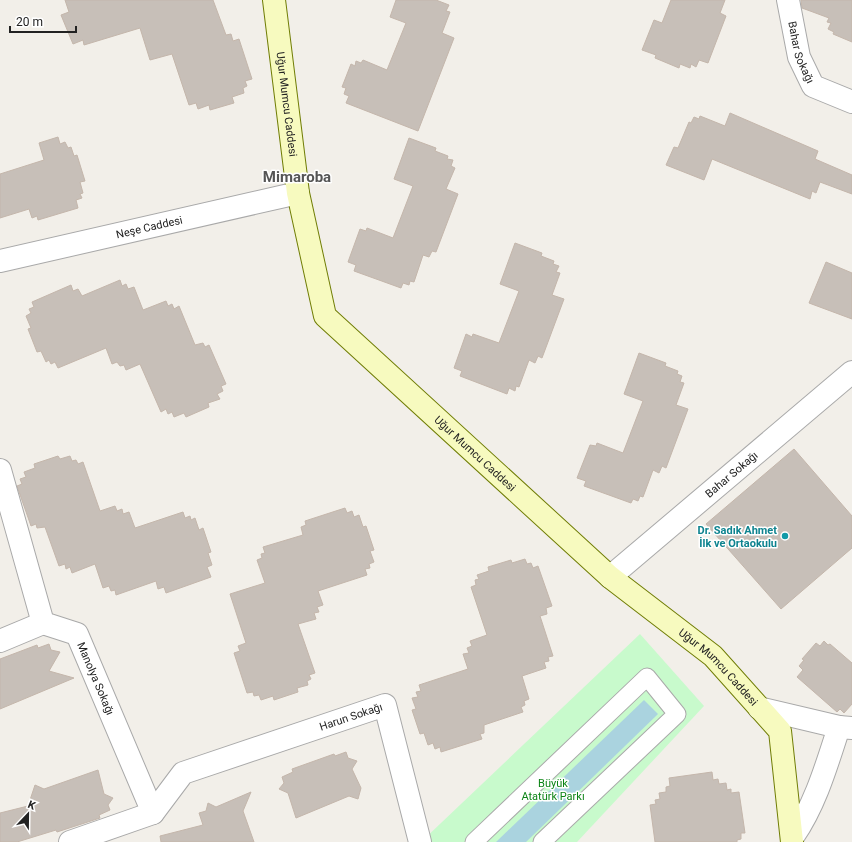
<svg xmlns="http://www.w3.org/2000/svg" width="852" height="842" viewBox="0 0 852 842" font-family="Roboto,sans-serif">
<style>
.park{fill:#c8facc}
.water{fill:#aad3df}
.building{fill:#c7bfb8;stroke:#c4b6ab}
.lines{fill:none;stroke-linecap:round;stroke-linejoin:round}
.pedestrian-casing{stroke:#a9a9a9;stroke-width:19}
.minor-casing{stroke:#a9a9a9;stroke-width:24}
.secondary-casing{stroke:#707d05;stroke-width:24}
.pedestrian{stroke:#fff;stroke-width:17}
.minor{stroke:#fff;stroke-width:22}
.secondary{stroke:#f7fabf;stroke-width:22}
.culture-dot{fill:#0f9aa8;stroke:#fff;stroke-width:1.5}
.labels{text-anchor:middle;stroke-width:3;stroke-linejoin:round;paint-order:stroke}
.street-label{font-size:11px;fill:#222;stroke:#fff}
.culture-label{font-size:11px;font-weight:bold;fill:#0d838f;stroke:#fff;text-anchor:end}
.park-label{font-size:11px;fill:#0c8416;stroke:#fff}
.district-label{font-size:15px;font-weight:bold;fill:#555;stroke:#fff}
</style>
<rect width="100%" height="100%" fill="#f2efe9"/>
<path class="park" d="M640 634 704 706 577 842H421Z"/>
<path class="water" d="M644 700 658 714 526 842H496Z"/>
<g class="building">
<path d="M65 0H213L226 35 231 34 233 41 239 39 252 79 245 81 247 86 243 88 244 93 232 97 234 103 210 110 209 105 198 109 196 103 189 105 172 54 150 60 140 28 84 45 83 40 73 44 61 15 69 12Z"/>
<path d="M396 0H436L449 5 446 11 450 12 442 33 454 38 418 131 346 103 349 96 344 94 346 88 342 87 351 64 355 66 356 61 361 63 363 60 387 70 406 23 390 17Z"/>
<path d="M671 0H725L720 13 726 16 708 63 699 60 696 67 691 64 690 68 680 64 679 68 655 58 656 55 642 50 654 20 662 23Z"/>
<path d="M801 0H852V42L833 34 834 32 828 29 831 23 827 22 829 18 802 8Z"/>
<path d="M730 113 818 151 815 159 852 175V194L820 182 816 193 812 191 810 199 712 159 704 180 666 165 674 147 678 148 689 122 691 123 694 117 699 119 700 116 725 126Z"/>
<path d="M58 137 60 144 65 142 68 148 71 147 74 156 77 155 85 181 80 182 83 193 80 194 82 198 76 200 78 208 38 220 37 216 32 218 29 209 0 218V174L44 160 39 143Z"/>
<path d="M409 138 436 148 435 151 448 156 447 159 453 160 451 166 455 168 446 189 458 194 436 252 432 251 429 257 423 255 414 282 410 281 409 285 403 283 401 288 354 271 356 265 348 262 360 229 366 231 367 228 393 238 413 186 394 179Z"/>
<path d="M515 243 542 253 541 256 554 261 553 264 559 266 556 272 560 273 552 295 564 299 542 358 538 356 535 363 529 360 519 387 516 386 515 391 509 388 507 394 460 376 462 371 454 368 466 334 472 337 473 334 499 343 519 291 500 284Z"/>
<path d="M826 262 852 273V319L809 303Z"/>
<path d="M120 280 122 286 126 284 128 289 134 287 143 310 166 301 168 306 172 304 174 309 179 306 195 345 203 343 205 347 209 345 226 384 221 386 223 391 217 394 220 399 208 403 209 407 186 417 184 413 174 417 172 412 168 414 166 409 161 412 140 364 126 370 124 365 120 366 117 362 112 364 106 348 58 368 55 362 51 364 49 360 46 362 41 351 37 352 28 329 31 328 26 316 31 313 29 309 34 307 32 302 71 285 73 291 78 289 82 296Z"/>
<path d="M639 353 666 363 665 366 678 371 677 374 682 376 680 382 684 383 676 405 688 409 666 468 662 466 659 473 653 470 643 497 640 496 638 501 633 499 631 503 584 486 586 481 577 478 590 445 596 446 597 443 623 453 643 401 624 394Z"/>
<path d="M794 449 852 516V548L781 609 706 524Z"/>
<path d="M58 456 60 459 70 456 72 461 76 460 78 464 83 462 100 511 115 506 117 511 122 509 123 514 129 512 135 528 183 512 185 518 190 516 191 520 195 518 199 530 203 528 211 552 208 553 212 565 207 567 211 577 166 593 164 587 158 589 156 581 116 595 115 590 111 591 109 586 103 588 95 564 72 573 70 567 66 569 65 564 59 566 45 527 37 528 36 524 31 526 17 486 22 484 20 479 26 477 24 472 35 468 34 464Z"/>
<path d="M345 508 347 513 352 511 354 517 359 515 363 527 366 526 374 550 370 551 374 562 369 564 370 568 365 569 367 575 318 591 323 605 317 607 319 612 314 613 316 619 298 624 315 673 309 675 311 679 307 681 308 685 297 688 298 692 274 700 273 696 261 700 259 695 254 696 253 692 247 693 234 653 240 651 238 646 246 643 230 594 265 583 257 560 262 558 261 554 265 553 263 547 303 535 301 527 306 525 305 521Z"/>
<path d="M525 559 527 564 531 563 533 568 538 566 552 606 546 608 547 614 540 616 553 656 548 657 549 661 544 662 546 668 522 676 529 699 524 701 525 705 521 707 523 712 484 725V733L480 734 482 739 441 752 440 747 435 749 433 743 428 745 424 733 420 734 412 710 416 709 412 698 418 697 416 692 421 691 419 685 468 669 463 654 469 653 467 648 472 646 470 641 487 635 471 587 476 585 475 580 479 579 477 575 489 571 488 567 511 560 512 563Z"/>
<path d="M824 641 828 645 830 644 852 663V704L844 713 840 709 837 712 797 677 803 670 799 666 804 660 802 659 816 643 820 646Z"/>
<path d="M49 644 51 650 60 652 49 671 74 678 0 709V659L37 645 38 648Z"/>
<path d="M346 752 348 758 357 761 352 769 361 788 358 799 349 796 296 818 288 793 279 789 284 783 282 777 293 772 292 769 334 754 335 756Z"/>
<path d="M98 770 104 794 113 798 108 805 110 810 99 815 100 818 57 832 56 830 17 842H0V813L28 806 35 785 44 789Z"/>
<path d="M712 772 713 780 718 779 719 784 726 783 727 790 731 789V793L739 792 745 833H741V839L737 840V842H655L650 805 656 804 655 800 660 799 659 793 666 792V787L670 786 669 778Z"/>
<path d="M251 792 243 811 254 842H161L160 836 203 825 199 813 206 811 208 803 216 807Z"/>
</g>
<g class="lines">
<g class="pedestrian-casing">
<path id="pedestrian" d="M474 842 647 677 677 714 542 842"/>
</g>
<g class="minor-casing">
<g id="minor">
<path id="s1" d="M788 0 799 57 813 86 852 102"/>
<path id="s2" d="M0 261 298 193"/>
<path id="s3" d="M0 470 43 623 77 634 153 813"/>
<path id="s4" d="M610 577 852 372"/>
<path d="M0 641 43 623"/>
<path d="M759 708 839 727"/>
<path d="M792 838C815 806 827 764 839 727L852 728"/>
<path id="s5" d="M70 842 153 813 183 773 385 705 420 842"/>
</g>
</g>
<g class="secondary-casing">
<g id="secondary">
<path id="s6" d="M274 0 298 193 325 316 610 577 713 656 780 731 792 842"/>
</g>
</g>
<use href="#pedestrian" class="pedestrian"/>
<use href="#minor" class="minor"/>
<use href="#secondary" class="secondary"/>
</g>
<circle class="culture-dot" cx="785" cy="536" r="4"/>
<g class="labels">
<g class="street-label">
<text dy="4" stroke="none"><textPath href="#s1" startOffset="54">Bahar Sokağı</textPath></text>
<text dy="4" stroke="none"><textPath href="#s6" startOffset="105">Uğur Mumcu Caddesi</textPath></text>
<text dy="4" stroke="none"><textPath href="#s2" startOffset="153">Neşe Caddesi</textPath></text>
<text dy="4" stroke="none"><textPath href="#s6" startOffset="524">Uğur Mumcu Caddesi</textPath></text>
<text dy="4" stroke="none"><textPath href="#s4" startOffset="159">Bahar Sokağı</textPath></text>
<text dy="4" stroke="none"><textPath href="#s6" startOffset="848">Uğur Mumcu Caddesi</textPath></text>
<text dy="4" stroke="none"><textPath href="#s3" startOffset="243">Manolya Sokağı</textPath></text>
<text dy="4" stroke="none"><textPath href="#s5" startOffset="315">Harun Sokağı</textPath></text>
</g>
<g class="culture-label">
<text x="777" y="534">Dr. Sadık Ahmet<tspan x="777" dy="13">İlk ve Ortaokulu</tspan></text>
</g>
<g class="park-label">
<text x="553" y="787">Büyük<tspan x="553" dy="13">Atatürk Parkı</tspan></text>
</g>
<g class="district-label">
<text x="297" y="182">Mimaroba</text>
</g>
</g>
<g transform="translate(28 814) rotate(22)" stroke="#ffffff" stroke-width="3" paint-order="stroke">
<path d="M0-3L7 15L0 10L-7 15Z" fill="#222222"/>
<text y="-6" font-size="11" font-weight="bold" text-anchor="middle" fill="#222222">K</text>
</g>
<path d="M10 26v6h66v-6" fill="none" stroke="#222222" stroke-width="2"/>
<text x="16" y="26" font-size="12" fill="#222222" stroke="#ffffff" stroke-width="3" paint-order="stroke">20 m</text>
</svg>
